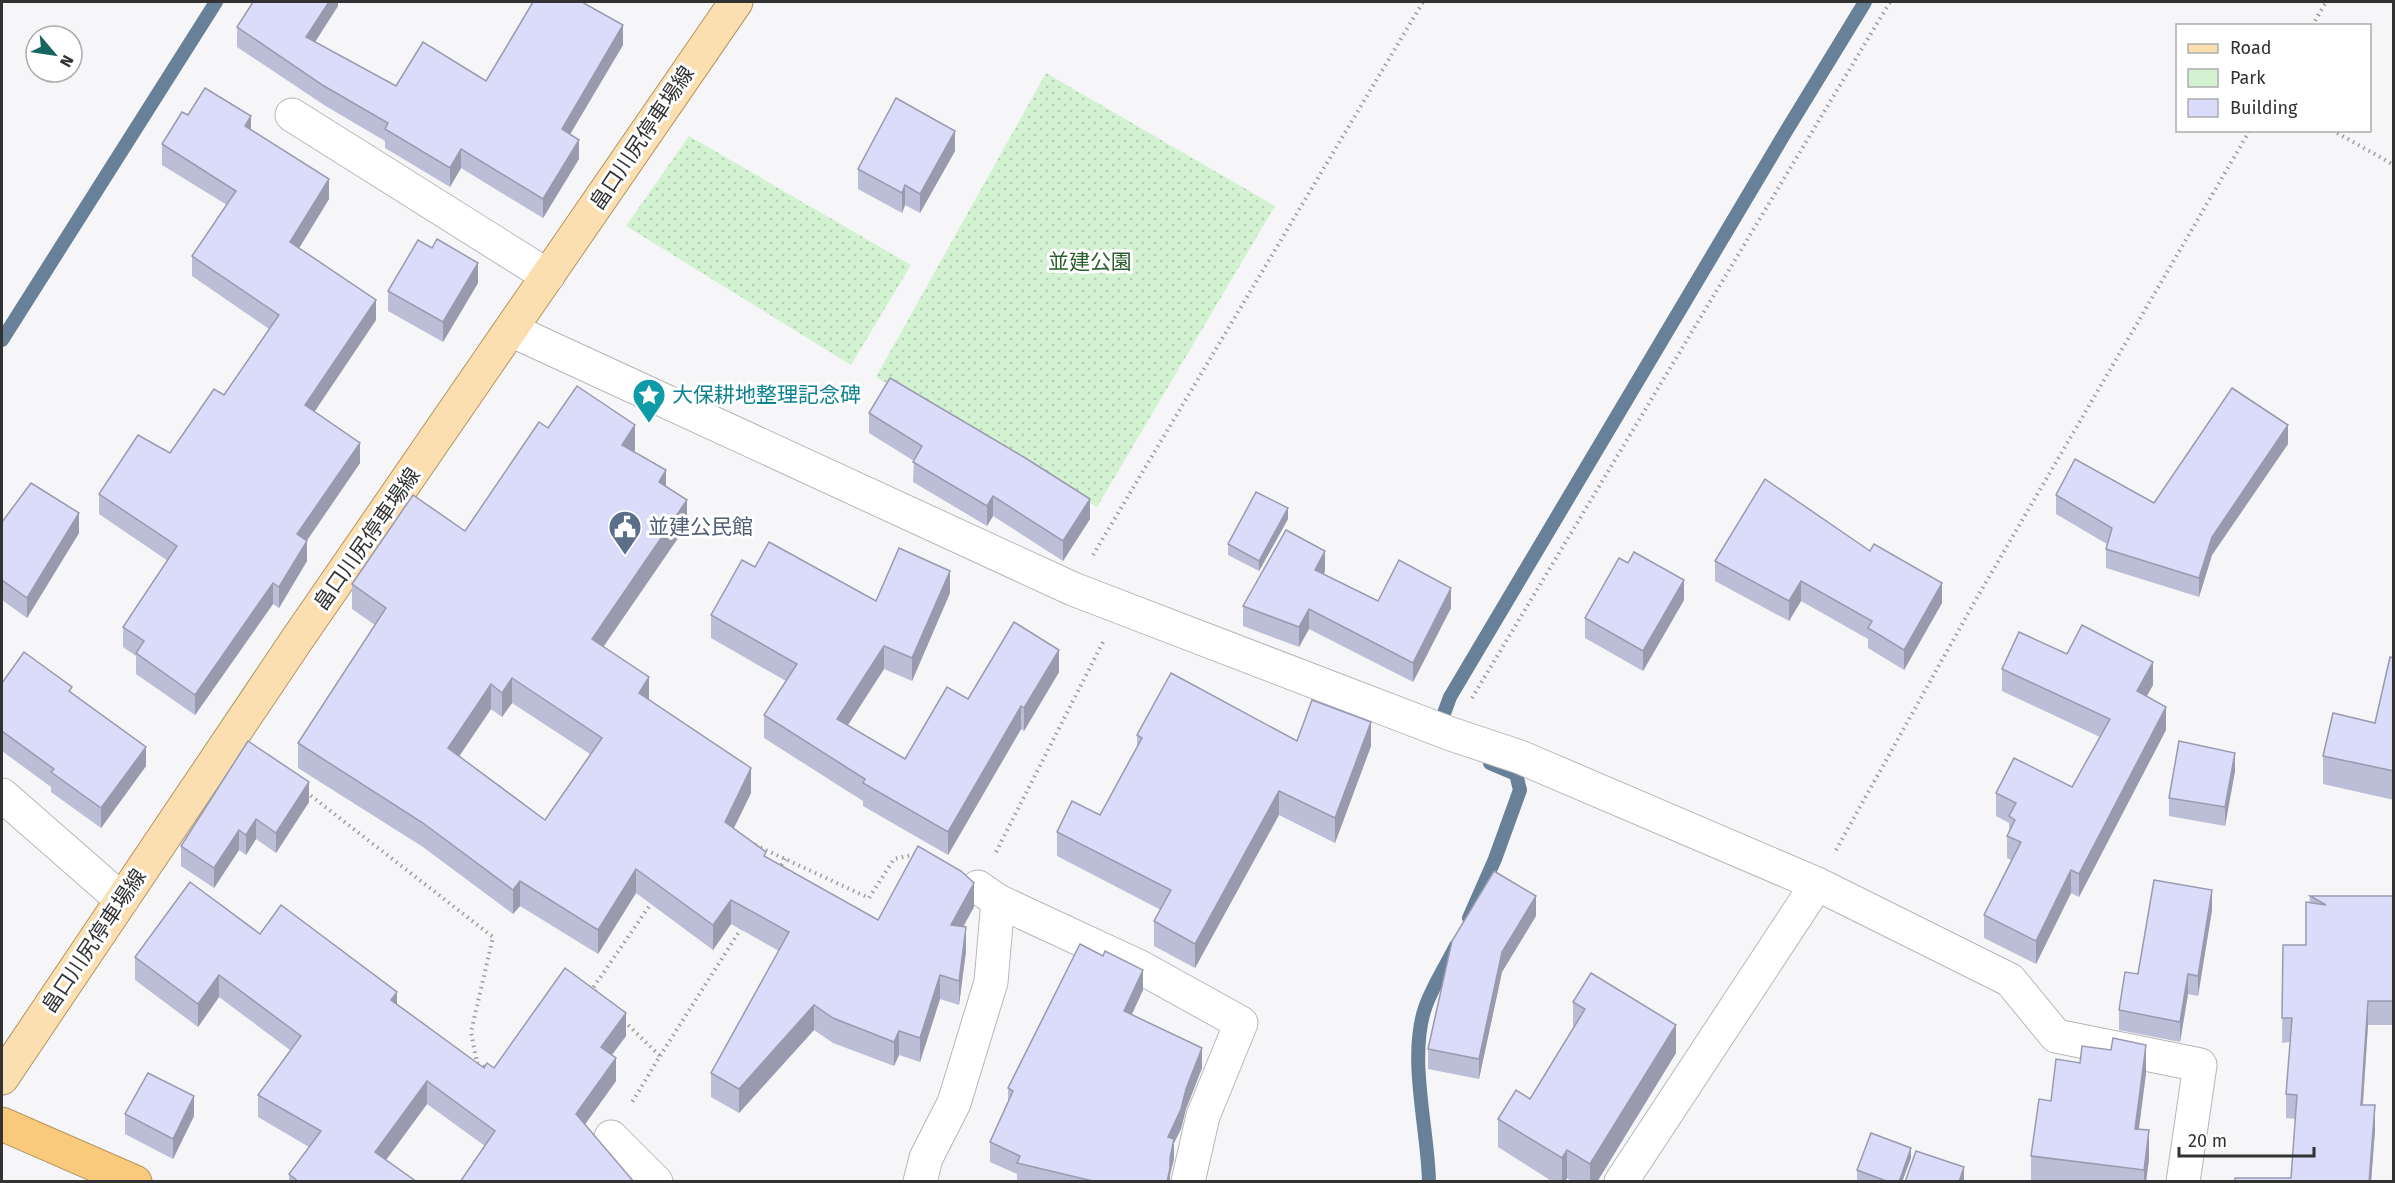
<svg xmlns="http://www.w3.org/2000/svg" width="2395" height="1183" viewBox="0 0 2395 1183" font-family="'Fira Sans','Noto Sans JP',sans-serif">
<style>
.green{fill:url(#green-dots)}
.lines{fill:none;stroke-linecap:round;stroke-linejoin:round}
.stream{stroke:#698099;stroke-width:14}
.minor-casing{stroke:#b7b7b9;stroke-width:35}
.major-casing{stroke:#b39561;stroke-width:35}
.highway-casing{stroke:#b39561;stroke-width:35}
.path{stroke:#9d9d9e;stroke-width:4;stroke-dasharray:1.5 4.5;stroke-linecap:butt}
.minor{stroke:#fff;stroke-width:33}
.major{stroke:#fbdfb0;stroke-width:33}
.highway{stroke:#f9ca7b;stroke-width:33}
.wall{fill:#bcbdd6;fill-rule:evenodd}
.shaded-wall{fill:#999aae}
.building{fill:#dbdcf9;stroke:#999aae;stroke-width:1.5;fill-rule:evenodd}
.labels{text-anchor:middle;stroke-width:6;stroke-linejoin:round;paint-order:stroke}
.street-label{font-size:21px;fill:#323232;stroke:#fff}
.park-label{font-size:21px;fill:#2b5e2d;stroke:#fff}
.culture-label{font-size:21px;fill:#0d838f;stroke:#fff;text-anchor:start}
.service-label{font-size:21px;fill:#4e5e75;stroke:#fff;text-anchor:start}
</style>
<defs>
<pattern id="green-dots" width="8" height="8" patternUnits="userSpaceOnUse" patternTransform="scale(1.5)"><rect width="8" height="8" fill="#d3f2d2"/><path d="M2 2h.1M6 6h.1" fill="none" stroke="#b6d0b5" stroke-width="1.8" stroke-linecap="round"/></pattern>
</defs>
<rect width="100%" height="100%" fill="#f6f6f8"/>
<g class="green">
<path d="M1046 73 1275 206 1097 507 876 377Z"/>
<path d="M689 136 911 265 851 365 626 226Z"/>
</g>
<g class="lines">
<g class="stream">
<path d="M2 340 216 2"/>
<path d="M1438 730 1450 697 1785 133 1865 2"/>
<path d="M1469 918 1495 859 1520 790 1516 774 1490 763"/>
<path d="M1429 1182C1428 1128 1408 1059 1425 1008 1432 987 1446 966 1456 946"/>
</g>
<g class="minor-casing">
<g id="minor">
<path d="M292 115 548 276"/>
<path d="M511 330 1073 589 1451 734 1520 757 1817 884 2010 980 2056 1036 2200 1065 2183 1182"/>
<path d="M2 795 122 900"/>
<path d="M978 887 998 901 1140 967 1241 1023 1203 1116 1188 1182"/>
<path d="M611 1137 656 1182"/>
<path d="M920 1182 926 1158 954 1103 991 982 998 901"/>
<path d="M1621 1182 1817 884"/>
</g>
</g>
<g class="major-casing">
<path id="major" d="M2 1078 296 641 736 2"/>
</g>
<g class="highway-casing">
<path id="highway" d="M2 1124 135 1182"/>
</g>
<g class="path">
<path d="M2312 26 2326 2"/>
<path d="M2332 130 2394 165"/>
<path d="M1093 555 1423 2"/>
<path d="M1472 698 1890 2"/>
<path d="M306 792 493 937 471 1032 477 1063 488 1069"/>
<path d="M755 845 869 898 894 859 917 854"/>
<path d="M1836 850 1975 601 2250 130"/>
<path d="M996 852 1103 642"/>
<path d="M778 870 786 858"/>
<path d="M596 992 593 988 652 902"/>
<path d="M624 1021 660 1056 631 1104"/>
<path d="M660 1056 742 927"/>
</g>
<use href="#minor" class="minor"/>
<use href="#major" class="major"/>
<use href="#highway" class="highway"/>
</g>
<g class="wall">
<path d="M338 2V6L315 42 396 86 486 81 623 45 570 134 579 159 543 218 461 168 450 187 385 148V141L324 105 237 47V27Z"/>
<path d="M188 115 251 130 329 199 299 248 376 320 314 412 360 463 307 540V561L279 608 273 604 195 715 136 674V656L123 647V627L168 561 99 514V494L170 453 224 395 269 329 192 276V256L227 205 162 165V144Z"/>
<path d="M955 151 920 213 905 205 902 213 858 189V169Z"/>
<path d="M478 283 443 342 388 311V291Z"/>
<path d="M869 413 1090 519 1063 561 993 516 987 526 913 482 914 461 869 433Z"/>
<path d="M548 428 635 450 634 452 666 487 687 525 604 646 649 700 751 793 734 828 766 857 878 920 974 907 963 926 966 951 959 1005 940 999 920 1062 899 1055 894 1066 833 1043 814 1030 739 1113 711 1097V1073L779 951 731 924 713 950 636 893 598 954 520 906 513 914 423 847 298 768V743L375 625 352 609V584L465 531ZM512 703 590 754 545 820 459 756 491 709 502 717Z"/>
<path d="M2288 444 2212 555 2199 597 2106 568V549L2107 544 2056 514V495L2154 503Z"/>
<path d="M1288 519 1259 571 1228 555V544Z"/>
<path d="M2 522 79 533 27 618 2 600Z"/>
<path d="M1715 561 1942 603 1904 670 1868 648V639L1801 601 1789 621 1715 581Z"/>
<path d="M755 567 876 601 950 593 912 681 884 669 847 726 905 759 968 699 1059 672 1024 731 1021 729 948 855 863 806V801L764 738V715L786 681 711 638V615Z"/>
<path d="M1325 571 1324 574 1378 601 1451 608 1413 682 1309 629 1299 647 1243 626V606Z"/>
<path d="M1684 600 1643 671 1585 638V618Z"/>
<path d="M2067 654 2153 685 2146 696 2166 730 2079 897 2071 893 2036 964 1984 938V915L2011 860 2007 858V836L2009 831V823L1996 816V793L2072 787 2100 737 2002 691V669Z"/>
<path d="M2394 658V800L2323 784V756L2375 723Z"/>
<path d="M2 683 72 693 146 766 101 828 51 792V787L2 751Z"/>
<path d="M1137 735 1297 741 1371 746 1335 843 1279 815 1195 968 1154 946V921L1161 910 1057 856V832L1100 815 1137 747Z"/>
<path d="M248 741 309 802 276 853 256 839 246 855 239 850 214 888 181 866V846Z"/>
<path d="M2235 771 2225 826 2169 816V798Z"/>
<path d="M2310 896H2394V1025H2368L2363 1105 2375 1130 2371 1182H2235L2291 1178 2296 1119 2286 1118V1094L2290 1042 2282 1043 2283 945H2306Z"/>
<path d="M2212 910 2198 996 2188 994 2180 1042 2119 1030V1010L2138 974Z"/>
<path d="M1536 916 1502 972 1479 1079 1428 1069V1049Z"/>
<path d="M260 934 397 1005 484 1068H494L626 1036 612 1055 616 1081 585 1124 485 1146 427 1104 386 1160 309 1147 258 1117V1095L290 1050 219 997 198 1027 135 980V957Z"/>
<path d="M1143 990 1132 1014 1202 1068 1186 1109 1181 1129 1174 1143V1159L1170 1175V1182H1017V1174L990 1162V1142L1008 1102V1088Z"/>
<path d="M1573 1002 1676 1053 1597 1182H1573L1567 1178 1565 1182H1553L1498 1147V1119L1530 1099 1573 1029Z"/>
<path d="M2146 1073 2139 1129 2149 1159 2146 1182H2031V1156L2051 1101Z"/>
<path d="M125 1114 194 1116 173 1159 125 1134Z"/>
<path d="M1911 1158 1902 1182H1861L1857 1180V1170Z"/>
<path d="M289 1174 299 1182H289Z"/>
</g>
<g class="shaded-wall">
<path d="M329 2H338V6L306 56V37Z"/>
<path d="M623 25V45L562 148V129Z"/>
<path d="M251 116V137L245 126Z"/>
<path d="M955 131V151L920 213V194Z"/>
<path d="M579 140V159L543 218V199Z"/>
<path d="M461 149V168L450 187V168Z"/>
<path d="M329 179V199L290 263V242Z"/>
<path d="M905 185V205L902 213V193Z"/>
<path d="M478 263V283L443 342V322Z"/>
<path d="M376 300V320L305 426V405Z"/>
<path d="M635 425V450L622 470V445Z"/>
<path d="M2288 425V444L2212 555 2199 597V578L2212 537Z"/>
<path d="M360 443V463L297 555V534Z"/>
<path d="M666 470V494L659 482Z"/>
<path d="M993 496V516L987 526V506Z"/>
<path d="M1090 499V519L1063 561V541Z"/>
<path d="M687 500V525L592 663V639Z"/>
<path d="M1288 508V519L1259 571V561Z"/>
<path d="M79 513V533L27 618V598Z"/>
<path d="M307 541V561L279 608V587Z"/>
<path d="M1325 551V571L1315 590V570Z"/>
<path d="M950 571V593L912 681V658Z"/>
<path d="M1684 580V600L1643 671V651Z"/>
<path d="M1801 581V601L1789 621V601Z"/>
<path d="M273 583V604L195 715V695Z"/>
<path d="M1942 583V603L1904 670V650Z"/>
<path d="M1451 588V608L1413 682V663Z"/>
<path d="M1309 609V629L1299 647V627Z"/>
<path d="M884 646V669L837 742V719Z"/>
<path d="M1059 650V672L1024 731V708Z"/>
<path d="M2153 662V685L2137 714V691Z"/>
<path d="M649 677V701L639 693Z"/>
<path d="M512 678V703L502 717V693Z"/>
<path d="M491 684V709L448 773V748Z"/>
<path d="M1021 706V729L948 855V832Z"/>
<path d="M2166 707V730L2079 897V874Z"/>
<path d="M1371 722V746L1335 843V818Z"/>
<path d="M146 747V766L101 828V808Z"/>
<path d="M2235 753V771L2225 826V807Z"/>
<path d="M751 768V793L725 846V822Z"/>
<path d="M309 782V802L276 853V833Z"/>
<path d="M1279 791V815L1195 968V944Z"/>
<path d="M256 819V839L246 855V835Z"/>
<path d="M239 830V850L214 888V868Z"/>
<path d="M636 869V893L598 954V930Z"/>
<path d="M2071 870V893L2036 964V941Z"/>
<path d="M520 881V906L513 914V890Z"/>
<path d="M974 883V907L951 949V925Z"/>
<path d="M2212 890V910L2198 996V976Z"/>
<path d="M1536 896V916L1502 972 1479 1079V1059L1502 952Z"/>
<path d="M731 900V924L713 950V925Z"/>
<path d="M966 927V951L959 1005V981Z"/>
<path d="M1143 970V990L1124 1031V1011Z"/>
<path d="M2188 974V994L2180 1042V1022Z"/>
<path d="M219 975V997L198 1027V1004Z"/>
<path d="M940 975V999L920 1062V1038Z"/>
<path d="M397 992V1015L391 1000Z"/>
<path d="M2368 1001V1025L2361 1129V1105Z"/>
<path d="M814 1005V1030L739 1113V1089Z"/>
<path d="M626 1013V1036L601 1069V1047Z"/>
<path d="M1676 1025V1053L1597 1182H1590V1164Z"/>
<path d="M899 1031V1055L894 1066V1042Z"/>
<path d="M2146 1045V1073L2135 1157V1129Z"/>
<path d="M1202 1048V1068L1186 1109 1181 1129 1174 1143V1159L1170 1175V1182H1167L1168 1137 1186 1089Z"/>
<path d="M616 1058V1081L576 1137V1114Z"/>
<path d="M427 1081V1104L375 1175V1152Z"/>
<path d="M194 1096V1116L173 1159V1139Z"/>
<path d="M2375 1105V1130L2371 1182H2369Z"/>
<path d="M2149 1130V1159L2146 1182H2144V1170Z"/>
<path d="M1911 1148V1158L1902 1182H1899Z"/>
<path d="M1567 1150V1178L1565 1182H1562V1158Z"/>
<path d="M1964 1167V1182H1959Z"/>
</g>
<g class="building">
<path d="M253 2H329L306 37 396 86 423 42 486 81 533 2H582L623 25 562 129 579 140 543 199 461 149 450 168 385 129 388 123 324 86 237 27Z"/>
<path d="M205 88 251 116 245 126 329 179 290 242 376 300 305 405 360 443 297 534 307 541 279 587 273 583 195 695 136 653 144 641 123 627 177 546 99 494 138 435 170 453 214 389 224 395 279 315 192 256 236 191 162 144 182 112 188 115Z"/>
<path d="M896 98 955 131 920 194 905 185 902 193 858 169Z"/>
<path d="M437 239 478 263 443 322 388 291 418 240 432 248Z"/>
<path d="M890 378 1027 459 1090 499 1063 541 993 496 987 506 913 462 922 446 869 413Z"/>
<path d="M577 386 635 425 622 445 666 470 659 482 687 500 592 639 649 677 639 693 751 768 725 822 766 852 764 856 878 920 918 846 961 871 974 883 951 925 966 927 959 981 940 975 920 1038 899 1031 894 1042 833 1018 814 1005 739 1089 711 1073 789 932 731 900 713 925 636 869 598 930 520 881 513 890 423 823 298 743 386 608 352 584 413 495 465 531 539 422 548 428ZM512 678 602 738 545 820 448 748 491 684 502 693Z"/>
<path d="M2232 388 2288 425 2212 537 2199 578 2106 549 2112 528 2056 495 2075 459 2154 503Z"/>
<path d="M1765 479 1870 551 1874 544 1942 583 1904 650 1868 628 1872 621 1801 581 1789 601 1715 561Z"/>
<path d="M31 483 79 513 27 598 2 580V522Z"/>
<path d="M1256 492 1288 508 1259 561 1228 544Z"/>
<path d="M1286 530 1325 551 1315 570 1378 601 1399 560 1451 588 1413 663 1309 609 1299 627 1243 606Z"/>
<path d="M769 542 876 601 899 548 950 571 912 658 884 646 837 719 905 759 947 687 968 699 1014 622 1059 650 1024 708 1021 706 948 832 863 783 865 779 764 715 797 664 711 615 742 560 755 567Z"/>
<path d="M1634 552 1684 580 1643 651 1585 618 1619 558 1628 563Z"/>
<path d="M2082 625 2153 662 2137 691 2166 707 2079 874 2071 870 2036 941 1984 915 2021 842 2007 836 2015 820 2009 816 2016 803 1996 793 2014 758 2072 787 2110 719 2002 669 2019 632 2067 654Z"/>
<path d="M24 652 72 687 69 691 146 747 101 808 51 772 54 769 2 731V683Z"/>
<path d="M2390 657 2394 658V771L2323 756 2333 713 2375 723Z"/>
<path d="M1171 673 1297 741 1312 700 1371 722 1335 818 1279 791 1195 944 1154 921 1171 890 1057 832 1072 801 1100 815 1142 738 1137 735Z"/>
<path d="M248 741 309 782 276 833 256 819 246 835 239 830 214 868 181 846Z"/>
<path d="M2179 741 2235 753 2225 807 2169 798Z"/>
<path d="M1494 871 1536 896 1502 952 1479 1059 1428 1049 1452 941Z"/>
<path d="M2154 880 2212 890 2198 976 2188 974 2180 1022 2119 1010 2125 972 2138 974Z"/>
<path d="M190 882 260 934 281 905 397 992 391 1000 484 1068 487 1063 494 1068 565 968 626 1013 601 1047 616 1058 576 1114 634 1182H460L495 1131 427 1081 375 1152 417 1182H299L289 1174 321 1131 258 1095 301 1036 219 975 198 1004 135 957Z"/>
<path d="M2310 896H2394V1001H2368L2361 1105H2375L2369 1182H2235V1178H2291L2297 1095 2286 1094 2292 1018H2282L2283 945H2306V902L2326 905Z"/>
<path d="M1080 944 1103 956 1105 951 1143 970 1124 1011 1202 1048 1186 1089 1181 1109 1168 1137 1174 1139 1170 1158V1168L1167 1182H1097L1017 1163 1020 1156 990 1142 1013 1091 1008 1088Z"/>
<path d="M1591 973 1676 1025 1590 1164 1567 1150 1562 1158 1498 1119 1516 1090 1530 1099 1585 1009 1573 1002Z"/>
<path d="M2113 1038 2146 1045 2135 1129 2149 1130 2144 1170 2031 1156 2039 1099 2051 1101 2056 1059 2080 1063 2082 1046 2111 1050Z"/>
<path d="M148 1073 194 1096 173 1139 125 1114Z"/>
<path d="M1871 1133 1911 1148 1899 1182H1889L1857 1170Z"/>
<path d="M1916 1151 1964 1167 1959 1182H1905Z"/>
</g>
<defs>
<g id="sight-pin" transform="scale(1.725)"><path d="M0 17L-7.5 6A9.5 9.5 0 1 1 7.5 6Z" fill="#0f9aa8" stroke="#fff"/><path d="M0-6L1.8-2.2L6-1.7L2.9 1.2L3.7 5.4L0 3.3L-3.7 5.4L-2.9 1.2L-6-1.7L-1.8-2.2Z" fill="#fff"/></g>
<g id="civic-pin" transform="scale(1.725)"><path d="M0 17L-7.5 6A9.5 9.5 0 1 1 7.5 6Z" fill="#5c6f8a" stroke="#fff"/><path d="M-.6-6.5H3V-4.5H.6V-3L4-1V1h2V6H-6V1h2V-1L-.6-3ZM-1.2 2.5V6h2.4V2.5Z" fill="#fff"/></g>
</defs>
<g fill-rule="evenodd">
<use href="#sight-pin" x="649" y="395"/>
<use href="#civic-pin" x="625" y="527"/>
</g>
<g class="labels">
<g class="street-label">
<text transform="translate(642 138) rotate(-56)" y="7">畠口川尻停車場線</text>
<text transform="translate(367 539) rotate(-55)" y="7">畠口川尻停車場線</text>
<text transform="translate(94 941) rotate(-56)" y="7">畠口川尻停車場線</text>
</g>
<g class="park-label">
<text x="1090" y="269">並建公園</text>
</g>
<g class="culture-label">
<text x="672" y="402">大保耕地整理記念碑</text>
</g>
<g class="service-label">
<text x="648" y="534">並建公民館</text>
</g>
</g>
<rect width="2395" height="1183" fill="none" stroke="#323232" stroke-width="6"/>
<rect x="2176" y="24" width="195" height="108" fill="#ffffff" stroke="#adadad" stroke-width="1.5"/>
<rect x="2188" y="44" width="30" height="9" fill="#fbdfb0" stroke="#adadad" stroke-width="1.5"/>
<text x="2230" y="54" font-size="18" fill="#323232">Road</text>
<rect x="2188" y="69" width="30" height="18" fill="#d3f2d2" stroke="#adadad" stroke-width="1.5"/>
<text x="2230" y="84" font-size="18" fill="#323232">Park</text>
<rect x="2188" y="99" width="30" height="18" fill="#dbdcf9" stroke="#adadad" stroke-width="1.5"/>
<text x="2230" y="114" font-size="18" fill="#323232">Building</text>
<g transform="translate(54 54) rotate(119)"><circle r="28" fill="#ffffff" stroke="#adadad" stroke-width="1.5"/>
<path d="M0-4.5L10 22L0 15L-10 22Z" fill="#176561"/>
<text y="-9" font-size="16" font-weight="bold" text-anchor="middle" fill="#323232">N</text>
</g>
<path d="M2179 1147v9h135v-9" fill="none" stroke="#323232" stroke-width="3"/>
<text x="2188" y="1147" font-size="18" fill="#323232" stroke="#ffffff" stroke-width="4.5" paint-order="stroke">20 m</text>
</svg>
